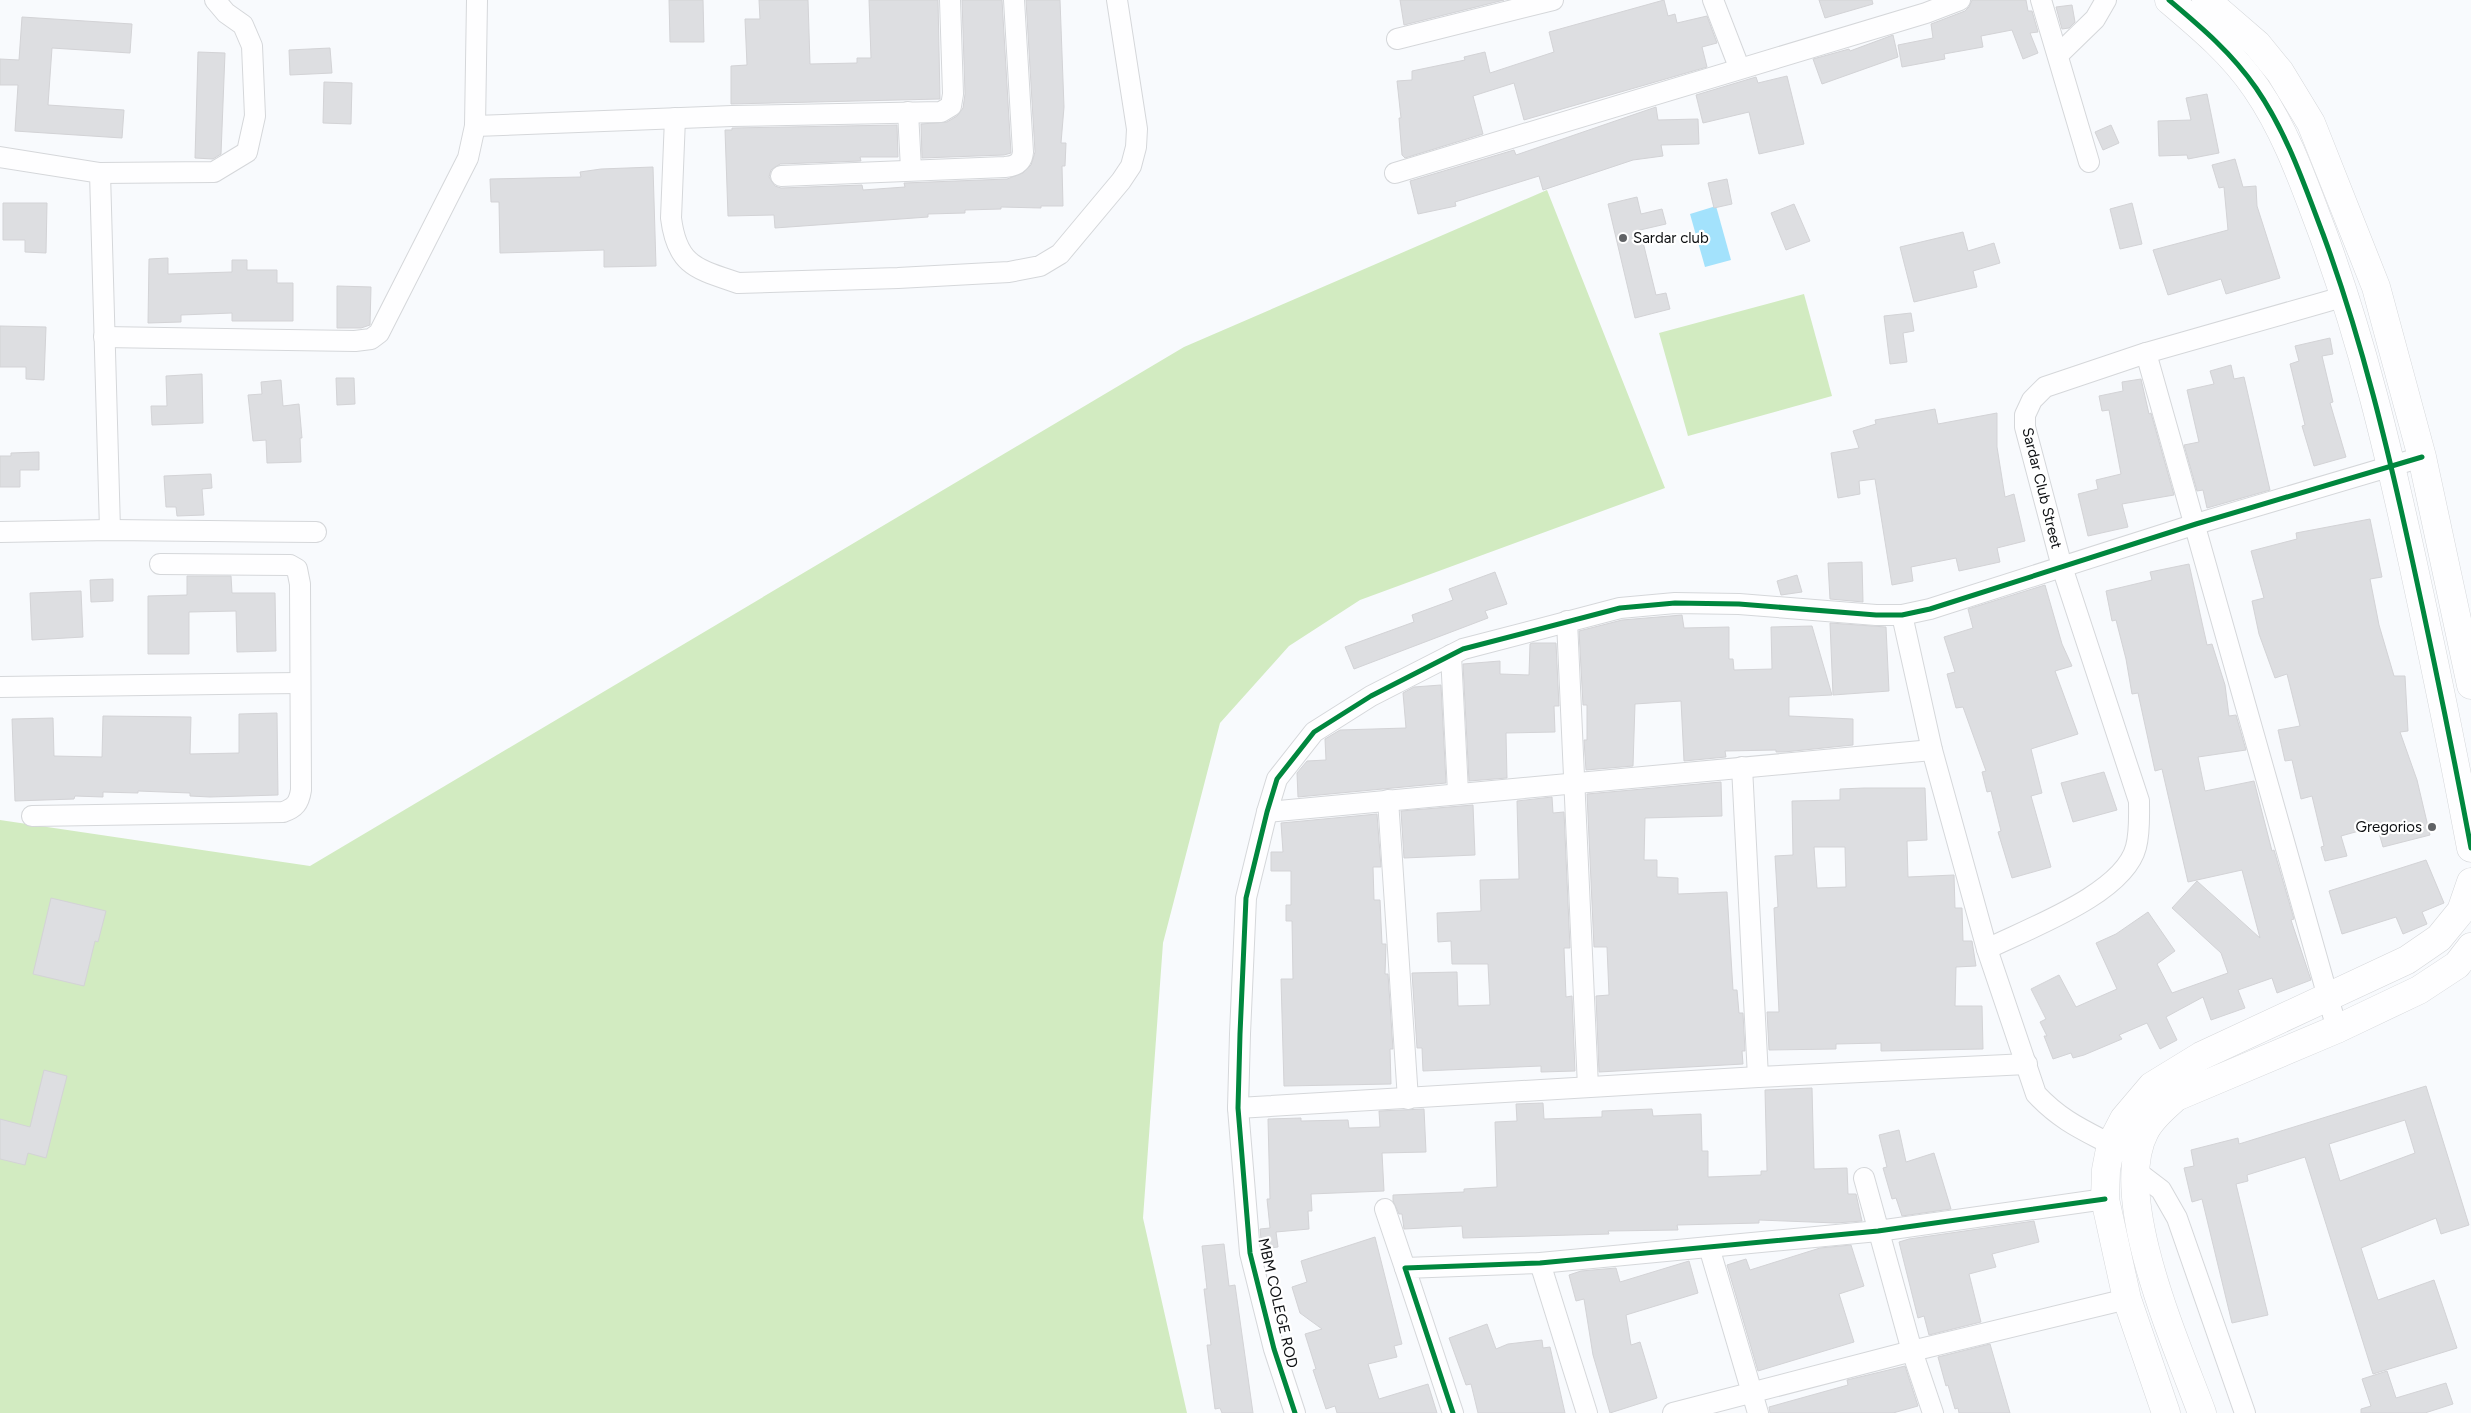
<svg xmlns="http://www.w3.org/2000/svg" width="2471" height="1413" viewBox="0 0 2471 1413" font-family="Figtree,sans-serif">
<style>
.green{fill:#d2ebc1}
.water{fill:#a3e2fc}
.building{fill:#dddee1;stroke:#d3d3d6;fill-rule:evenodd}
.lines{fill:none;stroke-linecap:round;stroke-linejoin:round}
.street-casing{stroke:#d5d7da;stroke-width:22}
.secondary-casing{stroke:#d5d7da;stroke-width:29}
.street{stroke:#fefeff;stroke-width:20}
.secondary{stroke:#fefeff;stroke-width:28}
.cycleway-casing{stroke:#fff;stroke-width:8}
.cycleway{stroke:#00873e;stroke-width:5}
.poi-dot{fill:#606265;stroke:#fff;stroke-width:2}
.labels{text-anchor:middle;stroke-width:4.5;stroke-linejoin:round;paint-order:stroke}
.poi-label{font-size:15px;fill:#0e1013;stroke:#fff;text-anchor:start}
.street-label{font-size:15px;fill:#0e1013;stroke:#fff}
</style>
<rect width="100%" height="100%" fill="#f8fafd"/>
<g class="green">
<path d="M1547 190 1665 488 1360 600 1289 646 1220 723 1163 943 1143 1218 1187 1413H0V820L310 866 1184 347Z"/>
<path d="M1804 294 1832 396 1688 436 1659 333Z"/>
</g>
<path class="water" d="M1716 206 1731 260 1705 267 1690 214Z"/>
<g class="building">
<path d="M669 0H703L704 42H670Z"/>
<path d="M759 0H808L810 64 857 63V58H871L869 0H938L940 99 731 104V66L747 65 745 19H760Z"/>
<path d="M962 0H1002L1011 153 1004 155 922 158 921 124 947 122 957 116 963 108 965 94Z"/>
<path d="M1026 0H1060L1064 107 1061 143H1066L1065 166H1062L1063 206H1041V208L1001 207V209L965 210V213L928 214V217L775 228 774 215 728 216 725 130H732V128L897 125 898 157H860L861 161 780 164 771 170 769 177 775 186 781 188 862 185 863 190 905 187 904 183 1007 179 1023 173 1031 165 1035 152Z"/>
<path d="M1400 0H1504L1404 25Z"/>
<path d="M1664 0 1668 16 1675 14 1677 23 1707 16 1717 43 1702 47 1707 67 1524 120 1514 83 1473 96 1483 134 1405 158 1402 155 1399 118H1401L1397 81 1412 80V71L1465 60 1464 57 1485 52 1490 73 1554 52 1549 32Z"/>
<path d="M1819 0H1872L1873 4 1825 18Z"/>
<path d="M1972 0H2026L2028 11H2032L2038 32 2030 33 2038 53 2023 59 2012 30 1981 36 1983 47 1944 54 1945 59 1902 67 1898 45 1933 38 1931 24 1965 11 1969 7Z"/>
<path d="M2072 5 2075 22 2069 28 2062 29 2056 7Z"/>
<path d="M22 17 132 24 130 53 52 48 48 105 124 110 122 138 15 131 18 85H0V59L19 60Z"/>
<path d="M1893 35 1898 57 1822 84 1813 59 1849 49 1850 51Z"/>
<path d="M330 48 332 73 290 75 289 50Z"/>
<path d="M198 52 225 53 221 154 213 159 195 158Z"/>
<path d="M1787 76 1804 144 1759 154 1749 112 1703 123 1696 95 1756 77 1758 83Z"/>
<path d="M324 82 352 83 351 124 323 123Z"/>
<path d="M2207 94 2219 153 2188 159 2187 155 2159 156 2158 121 2191 120 2186 98Z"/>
<path d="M1656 107 1658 120 1698 119 1699 144 1661 145 1663 156 1633 160 1543 190 1539 176 1455 202 1456 206 1418 214 1410 181 1514 150 1516 155Z"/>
<path d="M2111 125 2119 143 2103 150 2095 132Z"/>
<path d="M2235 159 2243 187 2256 186 2257 206 2280 278 2226 294 2221 279 2168 295 2153 250 2228 230 2224 187 2219 188 2212 165Z"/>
<path d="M653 167 656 266 604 267V250L500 253 499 202H491L490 179 581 177 580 172 601 169Z"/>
<path d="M1727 179 1732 204 1714 208 1708 183Z"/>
<path d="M1637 197 1641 214 1662 209 1666 224 1640 230 1656 295 1666 293 1670 309 1635 318 1608 204Z"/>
<path d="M3 203H47L46 253 25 252V240H3Z"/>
<path d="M2132 203 2142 244 2120 249 2110 209Z"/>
<path d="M1794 204 1810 241 1786 250 1771 213Z"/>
<path d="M1963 232 1968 251 1994 243 2000 263 1973 271 1977 287 1914 302 1900 247Z"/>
<path d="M168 258V274L232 272V260H247V270H277V283H293V321H232V313L181 315V322L148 323 149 259Z"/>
<path d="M337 286 371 287 370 325 361 328H337Z"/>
<path d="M1911 313 1914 331 1903 333 1907 362 1890 364 1884 316Z"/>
<path d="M0 326 46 327 44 380 26 379V367H0Z"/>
<path d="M2330 338 2333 354 2322 356 2333 402 2330 403 2346 457 2314 466 2302 426 2305 425 2290 364 2299 361 2295 346Z"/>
<path d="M2231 365 2234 379 2244 377 2270 490 2207 508 2203 490 2197 491 2184 445 2199 442 2187 390 2214 384 2210 371Z"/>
<path d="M202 374 203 423 152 425 151 406H167L166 376Z"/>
<path d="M336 378H354L355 404 337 405Z"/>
<path d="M2141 379 2149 414 2151 413 2174 495 2122 504 2128 527 2088 536 2078 494 2098 489 2096 480 2121 474 2109 410 2102 411 2099 396 2123 391 2122 382Z"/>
<path d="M281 380 283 406 299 404 302 438H300L301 462 267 463 266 440 253 441 248 395 262 394 261 382Z"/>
<path d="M1935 409 1938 424 1997 413V447L2005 497 2014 494 2025 541 1997 548 2000 562 1959 571 1956 558 1911 567 1913 581 1892 585 1875 479 1859 481 1860 494 1838 498 1831 453 1859 448 1853 431 1876 424 1875 420Z"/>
<path d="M39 452V470H20V487H0V456H11V453Z"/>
<path d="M211 474 212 488 202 489 204 515 177 516 176 507H166L164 476Z"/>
<path d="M2370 519 2382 577 2370 579 2379 625 2394 676H2405L2408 731 2400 732 2417 780 2430 835 2383 847 2377 826 2341 836 2347 856 2325 861 2321 847 2324 846 2312 796 2301 799 2292 760 2285 761 2278 730 2300 726 2287 674 2275 678 2259 634 2252 601 2264 598 2251 551 2297 539 2296 533Z"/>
<path d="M1862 562 1863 602 1830 599 1828 563Z"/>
<path d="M2189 564 2207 645 2212 644 2225 685 2229 716 2236 715 2246 750 2198 757 2205 791 2254 781 2272 851 2274 850 2294 919 2291 920 2311 980 2277 993 2272 978 2238 990 2245 1008 2211 1020 2203 997 2166 1017 2177 1040 2160 1049 2147 1023 2119 1035 2122 1039 2084 1055 2073 1058 2071 1053 2053 1059 2044 1036H2047L2040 1022 2046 1019 2031 989 2059 975 2076 1007 2117 989 2096 943 2116 934 2148 912 2175 951 2157 964 2172 993 2228 973 2221 953 2172 908 2197 881 2260 938 2242 870 2188 882 2162 769 2155 771 2138 693 2132 694 2126 659 2116 620 2112 621 2106 591 2152 580 2150 572Z"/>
<path d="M1495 572 1507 604 1485 611 1488 618 1354 669 1345 647 1414 622 1412 615 1453 600 1449 589Z"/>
<path d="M1797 575 1802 592 1781 595 1777 581Z"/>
<path d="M187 576H231L232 593H275L276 651 237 652 236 611 189 612V654H148V596L187 595Z"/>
<path d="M113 579V601L91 602 90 580Z"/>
<path d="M2045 585 2062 644 2072 666 2055 671 2078 734 2031 749 2042 793 2031 796 2051 867 2012 878 1998 832 2001 831 1991 791 1987 792 1982 772 1986 771 1963 707 1956 708 1947 674 1955 672 1944 637 1973 628 1968 609Z"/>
<path d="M81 591 83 637 32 640 30 593Z"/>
<path d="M1682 615 1684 628 1729 627V659H1733L1734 670 1772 669 1771 627 1812 626 1832 695 1789 697V716L1853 719V745L1784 752H1776V750L1725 751 1726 757 1684 761 1681 701 1635 704 1633 766 1586 770 1584 740H1587V705H1583L1579 631 1622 620Z"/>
<path d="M1830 623 1886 627 1889 691 1833 695Z"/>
<path d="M1532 643H1556L1559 706H1554L1555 732 1506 733 1507 778 1469 781 1463 664 1500 661V674L1529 675 1530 644Z"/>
<path d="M1441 685 1446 783 1298 797 1297 773 1307 761 1326 760 1325 739 1340 730 1406 728 1403 693 1414 687Z"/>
<path d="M277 713 278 795 210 797 190 796V793L138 791V793L103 792V797L75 796 74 799 15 801 12 719 53 718 54 756 102 757 103 716 191 717 190 754 239 753V714Z"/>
<path d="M2104 772 2117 810 2073 822 2061 783Z"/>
<path d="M1721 782 1722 816 1645 818 1644 860H1657V877L1678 878V894L1727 892 1733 990H1737L1739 1013H1743L1745 1051H1742L1743 1064 1599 1072 1596 996 1609 995 1607 947H1594L1587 794Z"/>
<path d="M1864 788H1925L1927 840 1907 841 1908 877 1954 875 1955 908H1962L1963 941H1972L1976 966 1956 967 1955 1006H1982L1983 1049 1881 1051V1043L1836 1044V1049L1769 1050 1767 1012H1779L1774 908 1778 907 1775 856 1793 855 1792 801 1840 800V789ZM1814 847H1845L1846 887 1817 888Z"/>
<path d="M1552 797 1553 813 1564 812 1570 948H1564L1566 997 1572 996 1575 1071 1541 1072V1066L1423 1071 1422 1048H1417L1412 973 1457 972 1458 1006 1490 1005 1488 964H1452L1451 941 1438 942 1437 913 1481 911 1480 880 1519 879 1517 801Z"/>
<path d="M1473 805 1475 855 1404 858 1401 811Z"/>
<path d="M1377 814 1381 867H1373L1374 900H1380L1382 944H1386L1385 974H1388L1393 1049H1390L1391 1084 1284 1086 1281 979H1293L1292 921H1286V905H1291V871H1271V852H1283L1281 823Z"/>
<path d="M2426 860 2444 903 2422 912 2427 924 2403 934 2396 917 2342 934 2329 891Z"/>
<path d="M51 898 106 911 98 942 95 941 84 986 33 974Z"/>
<path d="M44 1070 67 1076 46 1158 28 1153 25 1165 0 1159V1119L30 1127Z"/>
<path d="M2426 1086 2469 1225 2441 1234 2436 1218 2361 1248 2378 1300 2434 1280 2457 1348 2373 1374 2305 1157 2247 1175 2248 1181 2236 1184 2268 1315 2232 1323 2202 1199 2192 1202 2184 1168 2194 1166 2191 1150 2238 1138 2239 1144ZM2405 1120 2415 1153 2340 1181 2329 1144Z"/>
<path d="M1812 1088 1814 1169 1847 1168 1848 1194H1856L1862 1221 1836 1223 1759 1220V1223L1677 1225 1678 1230 1608 1231 1609 1234 1463 1238 1462 1226 1404 1229 1402 1214H1399L1393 1201V1195L1464 1192V1189L1497 1187 1495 1122 1517 1121 1516 1104 1543 1103 1544 1119 1602 1117V1111L1652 1109 1653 1116 1701 1114 1702 1151H1708V1177L1761 1175V1171H1767L1765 1090Z"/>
<path d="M1424 1109 1426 1152 1382 1153 1384 1191 1311 1194 1312 1211H1308L1309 1229 1276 1232 1278 1247 1262 1249 1260 1229 1270 1228 1267 1199H1270L1268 1119 1301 1118V1121L1348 1120 1349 1128 1380 1127 1379 1111Z"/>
<path d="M1899 1130 1906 1162 1934 1153 1951 1209 1902 1216 1896 1198 1892 1199 1883 1168 1887 1167 1879 1135Z"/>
<path d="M2034 1221 2039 1242 1992 1254 1996 1267 1969 1274 1981 1322 1929 1335 1924 1316 1918 1318 1899 1242 1909 1239Z"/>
<path d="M1375 1237 1402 1344 1394 1346 1397 1357 1368 1364 1379 1399 1428 1384 1437 1413H1337L1335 1406 1326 1409 1313 1370 1316 1369 1305 1334 1322 1329 1300 1313 1292 1287 1307 1282 1301 1261Z"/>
<path d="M1224 1244 1229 1286 1235 1285 1253 1413H1222L1220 1408 1215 1409 1207 1345H1211L1204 1289H1207L1202 1246Z"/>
<path d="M1851 1245 1864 1286 1839 1294 1854 1342 1758 1371 1727 1265 1746 1259 1750 1270 1820 1248Z"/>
<path d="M1689 1261 1698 1293 1626 1315 1631 1345 1640 1342 1657 1398 1610 1413 1593 1355 1584 1299 1576 1301 1569 1275 1581 1271 1616 1268 1620 1282Z"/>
<path d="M1487 1324 1496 1349 1508 1344 1542 1340 1543 1348 1550 1347 1565 1413H1478L1471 1384 1466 1385 1449 1338Z"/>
<path d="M1990 1344 2010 1413H1959L1958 1408 1955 1409 1948 1385 1946 1386 1938 1357Z"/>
<path d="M1905 1366 1918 1406 1893 1413H1770L1769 1407 1848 1385 1847 1380Z"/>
<path d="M2387 1371 2396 1398 2446 1383 2453 1404 2425 1413H2361V1409L2371 1406 2362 1379Z"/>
</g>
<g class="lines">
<g class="street-casing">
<g id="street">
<path d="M1713 0 1739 67"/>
<path d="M2041 0 2089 162"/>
<path d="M1397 39 1553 0"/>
<path d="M2058 55 2095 19 2106 0"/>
<path d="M908 112 911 169"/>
<path d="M675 118 671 218C677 266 697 269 738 283L898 278 1009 272 1040 266 1060 254 1121 181 1131 166 1136 147 1137 129 1117 0"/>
<path d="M475 126 732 116 941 112 951 106 953 94 950 0"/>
<path d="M0 157 100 173 110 530"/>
<path d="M100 173 214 172 247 152 255 116 252 46 243 25 226 13 215 0"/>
<path d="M1395 173 1926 13 1960 0"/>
<path d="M781 176 1005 167C1015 166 1022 163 1023 152L1014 0"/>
<path d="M104 337 355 341 371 339 379 333 468 158 475 126 477 0"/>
<path d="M2146 353 2337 1029"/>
<path d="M0 532 110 530 316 532"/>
<path d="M1902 615 1932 750 1987 949 2036 1094C2064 1124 2089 1132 2123 1151"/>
<path d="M1567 621 1588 1087"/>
<path d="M1451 655 1458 792"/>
<path d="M0 687 300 683"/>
<path d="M1742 767 1758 1077"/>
<path d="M1388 800 1408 1099"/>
<path d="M1267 812 1932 750"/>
<path d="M32 816 283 812C295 808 299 803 301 790L300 584 297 569 290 565 160 564"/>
<path d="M1987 949C2029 928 2124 894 2136 847 2140 832 2139 816 2139 801L2062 567 2025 427V415L2032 400 2045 387 2146 353 2346 296"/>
<path d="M1238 1108 1758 1077 2027 1064"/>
<path d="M2136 1171 2161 1190 2177 1218 2245 1413"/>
<path d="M1864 1178 1912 1351 1933 1413"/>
<path d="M1385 1209 1405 1268"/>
<path d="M1709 1247 1758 1413"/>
<path d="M1540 1263 1587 1413"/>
<path d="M1295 1413 1274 1349 1250 1253 1238 1108 1240 1034 1246 898 1267 812 1277 779 1314 732 1371 696 1463 649 1620 608 1675 603 1739 604 1876 615H1902L1930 609 2196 524 2422 457"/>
<path d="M1453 1413 1405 1268 1540 1263 1878 1231 2105 1199"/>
<path d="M1673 1413 1912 1351 2127 1299"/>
</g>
</g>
<g class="secondary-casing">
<g id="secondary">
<path d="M2169 0C2201 27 2232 53 2256 88 2287 133 2304 184 2323 234 2362 340 2388 449 2412 559 2433 655 2453 752 2471 848"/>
<path d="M2206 0 2257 44 2280 72 2311 123 2376 287 2422 457 2471 685"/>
<path d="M2166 1413 2127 1299 2105 1199 2106 1170 2111 1144 2124 1119 2152 1086 2201 1056 2407 960 2439 938 2461 911 2471 882"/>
<path d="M2202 1413C2177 1345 2110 1197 2145 1131 2152 1117 2165 1107 2176 1097L2337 1029 2419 990 2457 965 2471 947"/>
</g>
</g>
<use href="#street" class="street"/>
<use href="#secondary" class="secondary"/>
<g class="cycleway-casing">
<g id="cycleway">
<path d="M2169 0C2201 27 2232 53 2256 88 2287 133 2304 184 2323 234 2362 340 2388 449 2412 559 2433 655 2453 752 2471 848"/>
<path d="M1295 1413 1274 1349 1250 1253 1238 1108 1240 1034 1246 898 1267 812 1277 779 1314 732 1371 696 1463 649 1620 608 1675 603 1739 604 1876 615H1902L1930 609 2196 524 2422 457"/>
<path d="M1453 1413 1405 1268 1540 1263 1878 1231 2105 1199"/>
</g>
</g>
<use href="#cycleway" class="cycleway"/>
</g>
<g class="poi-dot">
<circle cx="1623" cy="238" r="5"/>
<circle cx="2432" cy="827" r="5"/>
</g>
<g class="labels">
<g class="poi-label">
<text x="1633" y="243">Sardar club</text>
<text x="2422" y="832" text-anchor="end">Gregorios</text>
</g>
<g class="street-label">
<text transform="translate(2042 488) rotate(76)" y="5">Sardar Club Street</text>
<text transform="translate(1278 1303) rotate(77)" y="5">MBM COLEGE ROD</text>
</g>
</g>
</svg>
